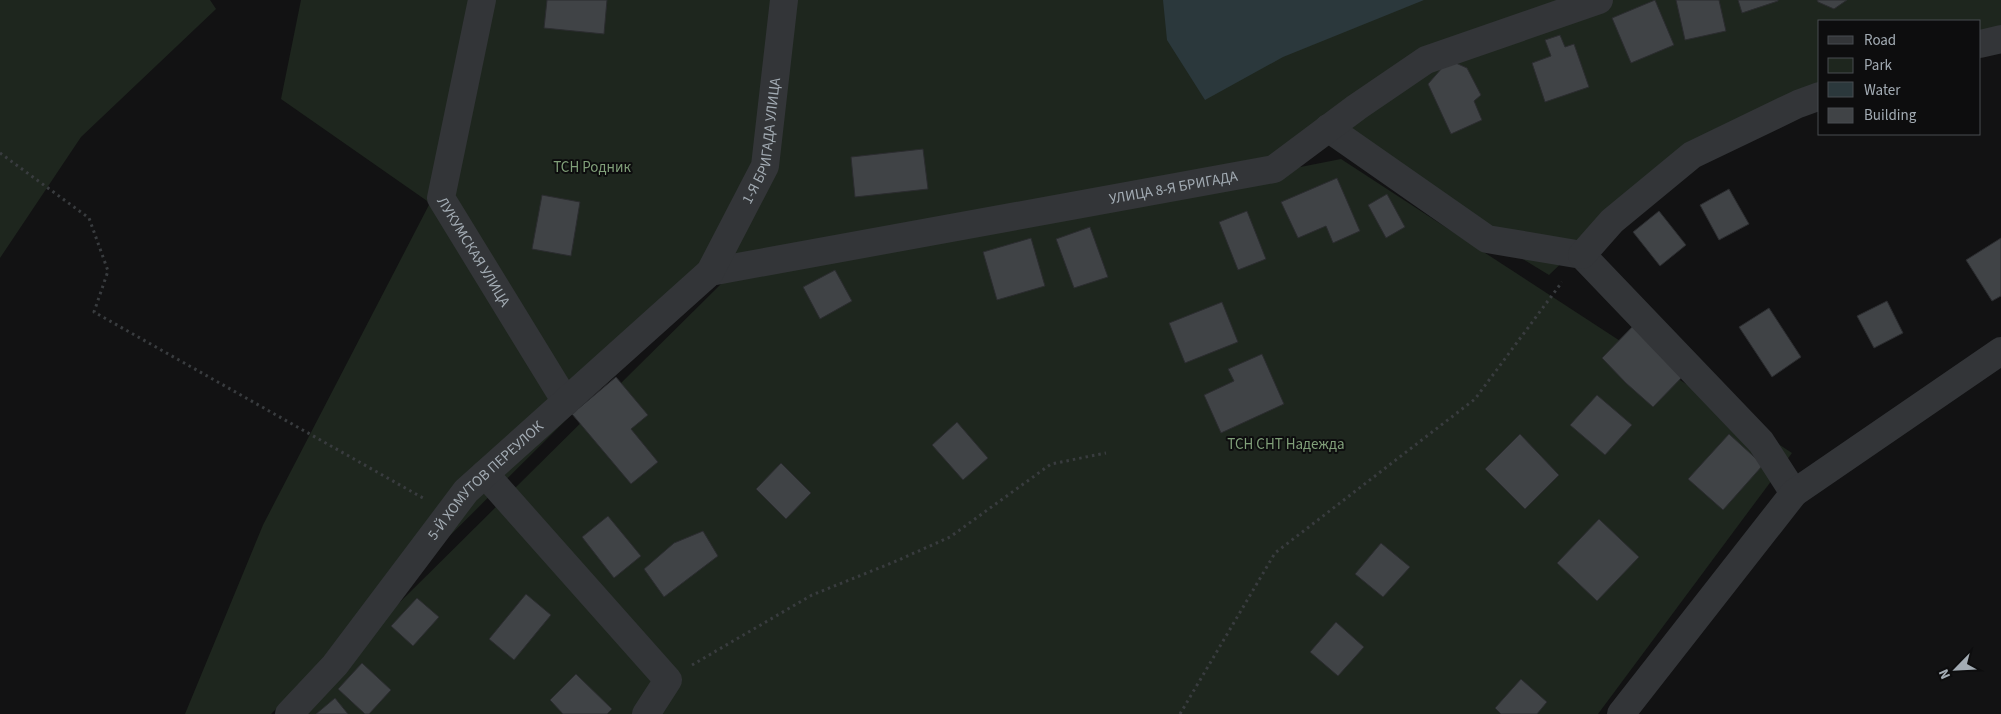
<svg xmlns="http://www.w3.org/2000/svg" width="2001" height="714" viewBox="0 0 2001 714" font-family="'Source Sans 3',sans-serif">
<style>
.green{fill:#1e261e}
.water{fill:#2b383c}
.building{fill:#404346;stroke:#2b2c2f}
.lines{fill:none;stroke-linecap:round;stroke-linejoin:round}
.path{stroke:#393c3f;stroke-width:3;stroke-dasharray:2.5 4;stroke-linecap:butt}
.minor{stroke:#333538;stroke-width:28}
.labels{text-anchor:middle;stroke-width:4;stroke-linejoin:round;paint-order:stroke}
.street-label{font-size:15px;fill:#a3acb4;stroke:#0d0d0e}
.park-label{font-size:15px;fill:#809f79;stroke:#0d0d0e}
</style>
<rect width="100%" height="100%" fill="#121213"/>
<g class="green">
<path d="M0 0H210L216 9 81 137 0 258Z"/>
<path d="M301 0H2001V28L1980 34V21H1820V86L1673 156 1549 275 1334 144 740 257 572 414 271 714H185L263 525 430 203 281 99Z"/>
<path d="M1341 159 1792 453 1598 714H287L724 281Z"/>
</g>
<path class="water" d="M1163 0H1424L1283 57 1205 100 1167 40Z"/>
<g class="building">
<path d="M547 0H607L604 34 544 28Z"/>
<path d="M1655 0 1674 45 1631 63 1612 18Z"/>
<path d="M1676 0H1719L1726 31 1685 40Z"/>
<path d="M1738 0H1778V1L1742 13Z"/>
<path d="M1817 0H1847L1834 9 1818 2Z"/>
<path d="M1560 35 1565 47 1574 44 1589 87 1545 102 1532 63 1551 56 1545 40Z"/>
<path d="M1449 60 1467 68 1481 95 1474 101 1482 120 1451 134 1428 84Z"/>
<path d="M923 149 928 189 855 197 851 157Z"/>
<path d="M1337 178 1360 231 1333 243 1326 226 1298 238 1281 202Z"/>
<path d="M1729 189 1749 224 1719 240 1700 205Z"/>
<path d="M1387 194 1405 227 1386 238 1368 205Z"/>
<path d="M542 195 580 202 571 256 532 249Z"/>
<path d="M1247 211 1266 259 1238 270 1219 222Z"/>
<path d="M1659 211 1686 245 1660 266 1633 232Z"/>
<path d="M1090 227 1108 277 1074 288 1056 239Z"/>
<path d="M1031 238 1045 286 997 300 983 252Z"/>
<path d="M2001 238V296L1992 301 1966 260Z"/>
<path d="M835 270 852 301 820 319 803 287Z"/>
<path d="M1887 301 1903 333 1874 348 1857 316Z"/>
<path d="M1222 302 1238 342 1185 363 1169 323Z"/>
<path d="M1769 308 1801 357 1772 377 1739 327Z"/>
<path d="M1636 323 1687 372 1653 407 1626 383 1602 358Z"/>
<path d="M1262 354 1284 404 1221 433 1204 395 1234 381 1228 369Z"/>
<path d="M616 377 648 415 631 429 658 462 631 484 572 414Z"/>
<path d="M1597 395 1632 425 1605 455 1570 425Z"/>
<path d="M957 422 988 458 963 480 932 445Z"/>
<path d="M1520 434 1559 475 1525 509 1485 469Z"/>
<path d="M1729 434 1763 465 1723 510 1688 479Z"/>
<path d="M781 463 811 493 786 519 756 489Z"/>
<path d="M608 516 641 556 614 578 582 537Z"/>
<path d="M1599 519 1639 557 1597 601 1557 563Z"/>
<path d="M703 531 718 556 664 597 644 569 674 543Z"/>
<path d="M1381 543 1410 567 1383 597 1355 574Z"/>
<path d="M526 594 551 615 514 660 489 639Z"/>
<path d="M417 598 439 617 413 646 391 626Z"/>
<path d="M1336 622 1364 647 1338 676 1310 652Z"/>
<path d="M362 663 391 690 369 714H365L338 689Z"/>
<path d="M576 674 612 709 607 714H563L550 700Z"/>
<path d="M1521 679 1547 702 1537 714H1501L1495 708Z"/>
<path d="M335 698 348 714H316Z"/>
</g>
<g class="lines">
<g class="path">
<path d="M0 153 89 218 108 271 94 312 423 498"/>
<path d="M692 665 812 595 894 562 950 537 1051 464 1106 453"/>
<path d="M1180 714 1275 553 1475 399 1562 282"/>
</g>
<g class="minor">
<path id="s1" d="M482 0 441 198 566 402"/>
<path d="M1980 44 2001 39"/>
<path d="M1328 128 1487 239 1582 255 1761 442 1794 493"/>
<path d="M1582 255 1612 221 1692 155 1798 104 1820 96"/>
<path id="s2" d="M710 272 1274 169 1357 107 1426 60 1599 0"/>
<path d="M485 474 668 680 646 714"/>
<path id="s3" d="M289 714 335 665 466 491 710 272 765 166 784 0"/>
<path d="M1621 714 1794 493 2001 351"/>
</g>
</g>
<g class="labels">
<g class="street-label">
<text dy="5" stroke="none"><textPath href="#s3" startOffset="756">1-Я БРИГАДА УЛИЦА</textPath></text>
<text dy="5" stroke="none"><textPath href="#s2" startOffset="471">УЛИЦА 8-Я БРИГАДА</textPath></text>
<text dy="5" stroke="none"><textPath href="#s1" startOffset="265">ЛУКУМСКАЯ УЛИЦА</textPath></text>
<text dy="5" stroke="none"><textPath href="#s3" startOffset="306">5-Й ХОМУТОВ ПЕРЕУЛОК</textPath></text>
</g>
<g class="park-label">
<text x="592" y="172">ТСН Родник</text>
<text x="1286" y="449">ТСН СНТ Надежда</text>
</g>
</g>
<rect x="1818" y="20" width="162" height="115" fill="#0d0d0e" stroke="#494d50"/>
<rect x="1828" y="36" width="25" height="8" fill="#333538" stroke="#494d50"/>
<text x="1864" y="45" font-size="15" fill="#a3acb4">Road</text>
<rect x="1828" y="58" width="25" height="15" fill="#1e261e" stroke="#494d50"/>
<text x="1864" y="70" font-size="15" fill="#a3acb4">Park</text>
<rect x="1828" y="82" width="25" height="15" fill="#2b383c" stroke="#494d50"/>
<text x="1864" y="95" font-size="15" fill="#a3acb4">Water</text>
<rect x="1828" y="108" width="25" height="15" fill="#404346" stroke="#494d50"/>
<text x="1864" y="120" font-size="15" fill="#a3acb4">Building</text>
<g transform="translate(1956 669) rotate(246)" stroke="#0d0d0e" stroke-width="4" paint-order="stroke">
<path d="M0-4L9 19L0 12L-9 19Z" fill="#a3acb4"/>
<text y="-8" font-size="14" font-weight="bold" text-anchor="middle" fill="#a3acb4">N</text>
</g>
</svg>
